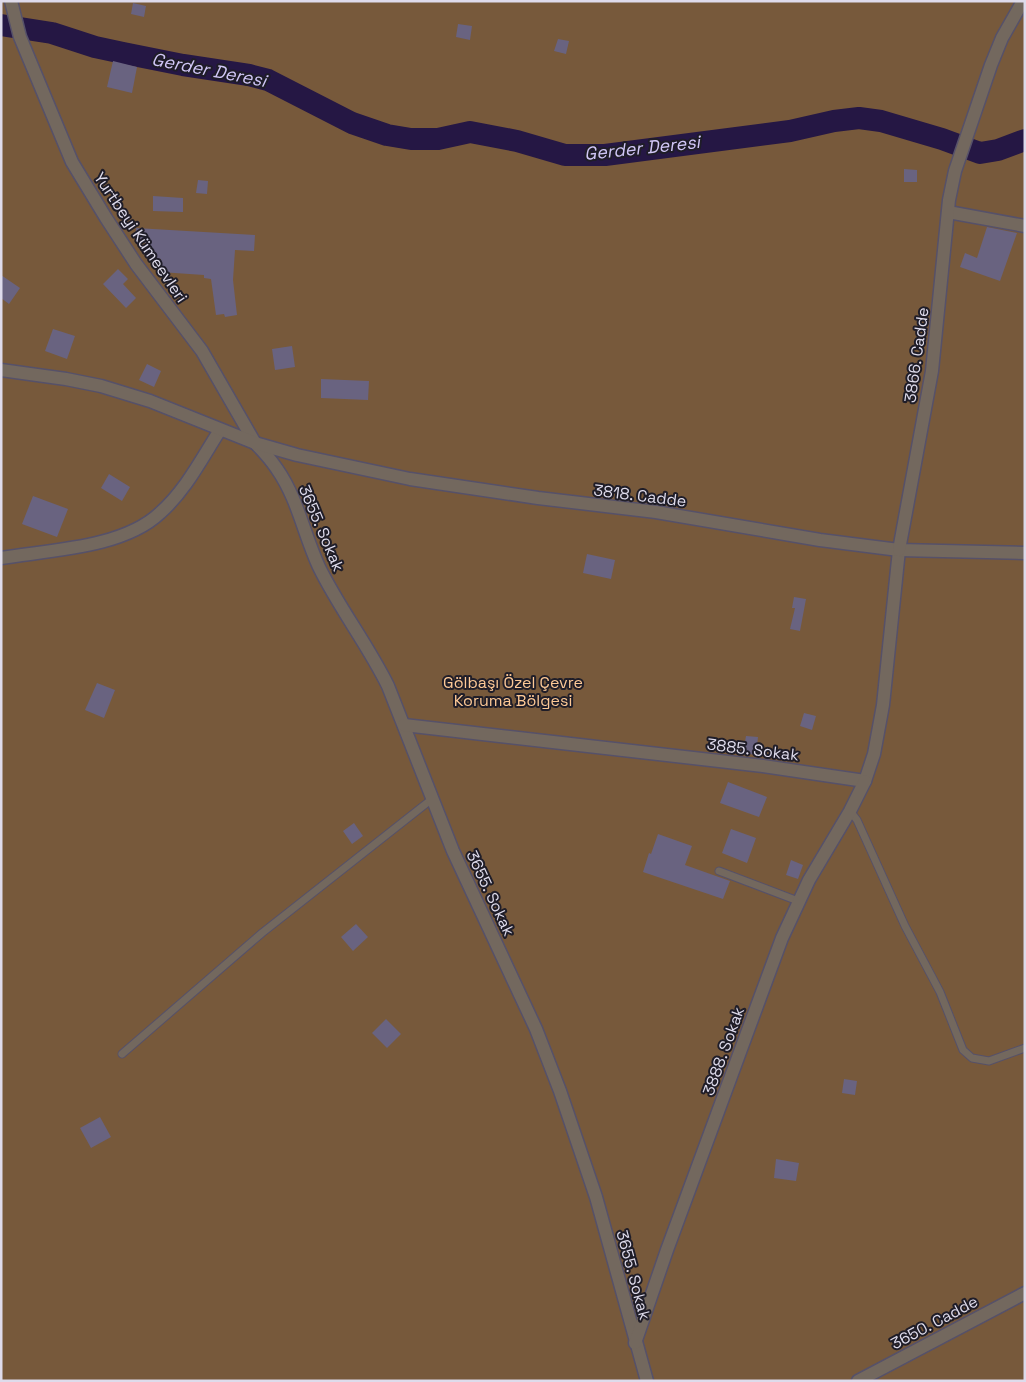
<svg xmlns="http://www.w3.org/2000/svg" width="1026" height="1382" viewBox="0 0 1026 1382" font-family="'Space Grotesk',sans-serif">
<style>
.green{fill:#77593b}
.lines{fill:none;stroke-linecap:round;stroke-linejoin:round}
.river{stroke:#251744;stroke-width:22}
.building{fill:#696380}
.service-casing{stroke:#565169;stroke-width:9}
.minor-casing{stroke:#565169;stroke-width:15}
.tertiary-casing{stroke:#565169;stroke-width:15}
.service{stroke:#73685e;stroke-width:7}
.minor{stroke:#73685e;stroke-width:12}
.tertiary{stroke:#73685e;stroke-width:12}
.labels{text-anchor:middle;stroke-width:4;stroke-linejoin:round;paint-order:stroke}
.street-label{font-size:16px;fill:#dedbeb;stroke:#1f1d28}
.park-label{font-size:16px;fill:#fdc996;stroke:#1f1d28}
.water-label{font-size:18px;font-style:italic;fill:#d0c6f6;stroke:#1f1d28}
</style>
<rect width="100%" height="100%" fill="#38334c"/>
<rect class="green" x="1" y="1" width="1024" height="1380"/>
<g class="lines">
<path class="river" d="M1 25 52 33 95 47 123 53 183 65 249 75 268 80 352 123 387 135 411 139H438L470 132 517 141 565 155H605L790 131 834 121 859 118 881 121 942 139 980 153 998 150 1025 140"/>
</g>
<g class="building">
<path d="M133 3 146 6 144 17 131 14Z"/>
<path d="M458 24 472 26 470 40 456 37Z"/>
<path d="M558 39 569 41 566 54 554 51Z"/>
<path d="M113 61 137 67 132 93 107 87Z"/>
<path d="M904 169 917 170V182H904Z"/>
<path d="M198 180 208 181 207 194 196 193Z"/>
<path d="M153 196 183 198V212L153 211Z"/>
<path d="M987 227 1017 233 1000 281 960 267 965 253 977 258Z"/>
<path d="M136 228 255 235 254 251 235 250 233 280 237 315 225 317 224 314 216 315 211 279 204 278V275L160 272 161 259 149 258 150 243 135 242Z"/>
<path d="M118 269 128 279 123 284 136 298 126 308 103 284Z"/>
<path d="M1 275 20 288 9 304 1 298Z"/>
<path d="M53 329 75 336 67 359 45 351Z"/>
<path d="M292 346 295 367 275 370 272 349Z"/>
<path d="M147 364 161 371 154 387 139 380Z"/>
<path d="M321 379 369 381 368 400 321 398Z"/>
<path d="M109 474 130 487 122 501 101 488Z"/>
<path d="M33 496 68 509 57 537 22 524Z"/>
<path d="M587 554 615 560 611 579 583 573Z"/>
<path d="M794 597 806 599 800 631 790 629 795 608H792Z"/>
<path d="M97 683 115 690 104 718 85 710Z"/>
<path d="M804 713 816 716 812 730 800 726Z"/>
<path d="M746 736 758 737 756 755 743 753Z"/>
<path d="M728 782 767 797 759 817 720 803Z"/>
<path d="M354 823 363 836 352 844 343 831Z"/>
<path d="M731 829 756 838 747 863 722 853Z"/>
<path d="M658 834 692 846 685 865 730 881 723 899 643 872 649 853 651 854Z"/>
<path d="M791 860 803 865 798 879 786 875Z"/>
<path d="M356 924 368 937 353 951 341 937Z"/>
<path d="M386 1019 401 1034 387 1048 372 1033Z"/>
<path d="M844 1079 857 1081 855 1095 842 1093Z"/>
<path d="M100 1117 111 1137 91 1148 80 1128Z"/>
<path d="M776 1159 799 1163 796 1181 774 1178Z"/>
</g>
<g class="lines">
<g class="service-casing">
<g id="service">
<path d="M850 811 857 820 905 926 940 992 963 1050 972 1058 989 1061 1025 1048"/>
<path d="M719 871 798 901"/>
<path d="M122 1054 262 933 432 799"/>
</g>
</g>
<g class="minor-casing">
<g id="minor">
<path d="M948 212 1025 226"/>
<path d="M255 443C263 451 271 460 277 469 298 499 304 535 319 567 339 608 368 645 388 686L453 851 536 1029 560 1091 596 1197 647 1381"/>
<path d="M1 558C50 550 123 548 160 513 186 490 202 458 220 430"/>
<path d="M404 725 763 766 865 781 874 754 883 705 899 550"/>
<path d="M635 1343 667 1250 782 938 809 880 850 811 865 781"/>
</g>
</g>
<g class="tertiary-casing">
<g id="tertiary">
<path d="M11 1 20 37 72 162 106 218 136 264 202 351 255 443"/>
<path d="M1 370 66 379 101 386 150 401 255 443 297 455 410 479 538 498 656 512 820 540 899 550 1025 553"/>
<path d="M899 550 932 371 949 200 955 171 991 65 1002 38 1023 1"/>
<path d="M858 1381 1025 1293"/>
</g>
</g>
<use href="#service" class="service"/>
<use href="#minor" class="minor"/>
<use href="#tertiary" class="tertiary"/>
</g>
<g class="labels">
<g class="street-label">
<text transform="translate(141 237) rotate(56)" y="6">Yurtbeyi Kümeevleri</text>
<text transform="translate(916 355) rotate(-82)" y="6">3866. Cadde</text>
<text transform="translate(640 495) rotate(7)" y="6">3818. Cadde</text>
<text transform="translate(322 528) rotate(67)" y="6">3655. Sokak</text>
<text transform="translate(753 749) rotate(7)" y="6">3885. Sokak</text>
<text transform="translate(491 893) rotate(65)" y="6">3655. Sokak</text>
<text transform="translate(723 1051) rotate(-70)" y="6">3888. Sokak</text>
<text transform="translate(634 1275) rotate(75)" y="6">3655. Sokak</text>
<text transform="translate(934 1322) rotate(-28)" y="6">3650. Cadde</text>
</g>
<g class="park-label">
<text x="513" y="688">Gölbaşı Özel Çevre<tspan x="513" dy="18">Koruma Bölgesi</tspan></text>
</g>
<g class="water-label">
<text transform="translate(209 70) rotate(11)" y="6">Gerder Deresi</text>
<text transform="translate(642 148) rotate(-6)" y="6">Gerder Deresi</text>
</g>
</g>
<rect width="1026" height="1382" fill="none" stroke="#dedbeb" stroke-width="5"/>
</svg>
